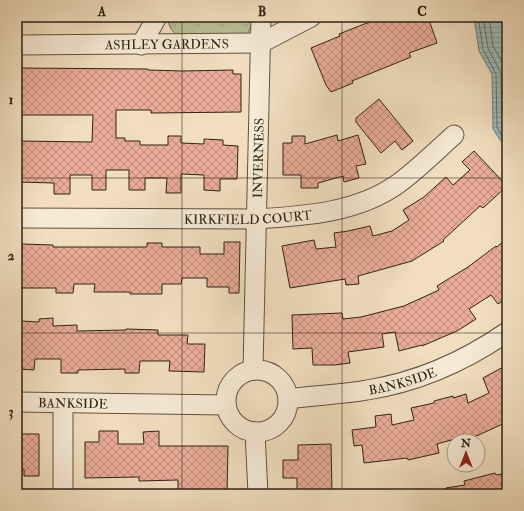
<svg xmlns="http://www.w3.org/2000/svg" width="524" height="511" viewBox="0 0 524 511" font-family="'IM FELL Double Pica',serif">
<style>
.park{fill:url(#park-tufts);stroke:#737254}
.water{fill:url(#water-rules);stroke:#717e78}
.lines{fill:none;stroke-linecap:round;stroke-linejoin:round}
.shore{stroke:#666f68;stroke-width:1}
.building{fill:url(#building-cross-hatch);stroke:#2e2316}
.minor-casing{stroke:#5f5240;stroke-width:21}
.minor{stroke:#f6ead5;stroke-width:19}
.grid{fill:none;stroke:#2e2316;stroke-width:1;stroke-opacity:0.55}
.labels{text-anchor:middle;stroke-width:4;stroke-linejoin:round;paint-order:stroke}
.street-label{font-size:13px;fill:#2e2316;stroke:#f6ead5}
.neatline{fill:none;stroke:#2e2316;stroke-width:1.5}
.grid-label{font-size:13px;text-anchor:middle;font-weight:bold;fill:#2e2316}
</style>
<defs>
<pattern id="park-tufts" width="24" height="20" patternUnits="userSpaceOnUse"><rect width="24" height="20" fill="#b8c193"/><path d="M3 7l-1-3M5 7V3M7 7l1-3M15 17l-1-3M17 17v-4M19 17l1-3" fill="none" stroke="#9ea67e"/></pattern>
<pattern id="water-rules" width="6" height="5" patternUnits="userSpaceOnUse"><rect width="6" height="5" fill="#9dbbba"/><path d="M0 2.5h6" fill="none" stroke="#88a09f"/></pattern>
<pattern id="building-cross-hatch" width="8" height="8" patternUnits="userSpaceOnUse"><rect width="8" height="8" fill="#eaac98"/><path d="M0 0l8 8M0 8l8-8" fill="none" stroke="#be8c7b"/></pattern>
</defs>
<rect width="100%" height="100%" fill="#f1debf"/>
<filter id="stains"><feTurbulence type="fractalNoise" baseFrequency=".005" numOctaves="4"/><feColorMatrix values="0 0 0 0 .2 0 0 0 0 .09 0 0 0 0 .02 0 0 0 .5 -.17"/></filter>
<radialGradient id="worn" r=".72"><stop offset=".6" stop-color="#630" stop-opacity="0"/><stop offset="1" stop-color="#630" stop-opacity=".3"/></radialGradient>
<path class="park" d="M168 17H252V24L247 35 178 36C171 31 168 25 168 17Z"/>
<path class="water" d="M474 17H507V171L504 167 503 144 493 129 492 74 479 51Z"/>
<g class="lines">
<g class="shore">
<path d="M478 17 483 49 496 74 497 127 506 143 507 151"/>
<path d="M483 17 488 48 501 73 502 126 507 134"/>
<path d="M489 17 493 46 506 69 507 78"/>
</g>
</g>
<g class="building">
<path d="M382 17H428L437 43 409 53 411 57 352 81 353 83 331 92 326 85 311 48 340 36 339 34Z"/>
<path d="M17 68 148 69V70L183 71 233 70V74H241V112L151 113V110H116V138H125V141H140V145H168V136H181V143L204 144V139L223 140V145L238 146 237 179H220V191L204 190V175L181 174V193H166L167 178H145V190H129V170H106V190H92V175H70V194H54V183L17 182 18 141 92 142 93 115H17Z"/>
<path d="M379 99 413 141 402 150 395 141 381 153 356 122V118Z"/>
<path d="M337 135 338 141 358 135 366 164 356 166 359 178 344 182 343 176 318 183V188H301V175H283V143H292V136H305V144Z"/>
<path d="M474 151 507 186 483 208 480 206 443 240 444 241 412 261 358 276 359 284 346 285 345 279 290 288 282 246 314 240 316 249 336 247 334 233 348 231 370 226 373 236 392 231 409 220 403 210 424 197 446 177 453 185 470 170 462 162Z"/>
<path d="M507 238V298L498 304 491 295 469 309 476 319 457 331 422 346V345L399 351 395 332 382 334 384 347 348 352 350 363 335 365H313L312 348 293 349 292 315 342 313 343 319 361 317 404 306 439 290 437 286 468 267 496 246 497 247Z"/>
<path d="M224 242H240L239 293H229V287H207V278H182L181 284H162V294H130V292H94L95 284H74L73 293H56V288H21L22 244 53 245V247H147V243H162V247H200V254H224Z"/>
<path d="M53 318V326L77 325V331L126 330V329L158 330V335H188L187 344H205L204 372 169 371 170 361H140L139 373H125V369L78 370V373H61V359H35L34 370 19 369V363L17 362V327H21V321L39 322V319Z"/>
<path d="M507 365V422L472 438 473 441H459L458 438 437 444 439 453 408 460 407 458 364 463 362 445 354 446 352 430 376 427 375 416 391 414 392 425 414 420 411 408 434 403V401L453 396V398L466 394 468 403 489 393 483 378Z"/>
<path d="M99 431H118V444H144L143 432 159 431V446H228L227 494H178V480L139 481V477L85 478V442H99Z"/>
<path d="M17 434H39V476H24V469H17Z"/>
<path d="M331 444 332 494H297V478H283V460H298V445Z"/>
<path d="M495 473 496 475 507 473V494H446V488L465 485 464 481Z"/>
</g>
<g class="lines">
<g class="minor-casing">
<g id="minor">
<path id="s1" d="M17 45 261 43 311 17"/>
<path d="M141 45 157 17"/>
<path id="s2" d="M17 218 256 219C304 216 358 213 399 183 418 169 436 151 454 135"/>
<path id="s3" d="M253 370 261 17"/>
<circle cx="257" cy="401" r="31"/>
<path id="s4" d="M288 399C314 395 341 395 367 390 418 382 465 361 507 332"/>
<path id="s5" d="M17 402 226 405"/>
<path d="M63 403V494"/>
<path d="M255 432 258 494"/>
</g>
</g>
<use href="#minor" class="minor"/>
</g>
<path class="grid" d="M182 17V494M342 17V494M17 178H507M17 333H507"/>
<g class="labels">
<g class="street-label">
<text dy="5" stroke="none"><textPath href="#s1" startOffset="150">ASHLEY GARDENS</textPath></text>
<text dy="5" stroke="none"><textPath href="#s3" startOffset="212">INVERNESS</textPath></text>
<text dy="5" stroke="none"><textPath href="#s2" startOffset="231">KIRKFIELD COURT</textPath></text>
<text dy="5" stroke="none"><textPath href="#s4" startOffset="116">BANKSIDE</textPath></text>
<text dy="5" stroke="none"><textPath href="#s5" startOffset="56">BANKSIDE</textPath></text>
</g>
</g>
<rect width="524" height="511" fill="none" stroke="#f1debf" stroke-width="44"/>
<g transform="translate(466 453)"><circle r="19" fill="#f6ead5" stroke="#a69a89"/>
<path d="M0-3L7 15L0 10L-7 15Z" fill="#8f2418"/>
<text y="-6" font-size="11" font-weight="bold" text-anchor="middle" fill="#2e2316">N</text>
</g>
<rect x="22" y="22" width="480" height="467" class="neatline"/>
<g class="grid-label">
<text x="102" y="16">A</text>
<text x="262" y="16">B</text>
<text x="422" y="16">C</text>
<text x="11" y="104">1</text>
<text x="11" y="260">2</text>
<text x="11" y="416">3</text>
</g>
<rect width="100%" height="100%" filter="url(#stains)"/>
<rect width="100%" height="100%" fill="url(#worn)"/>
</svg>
